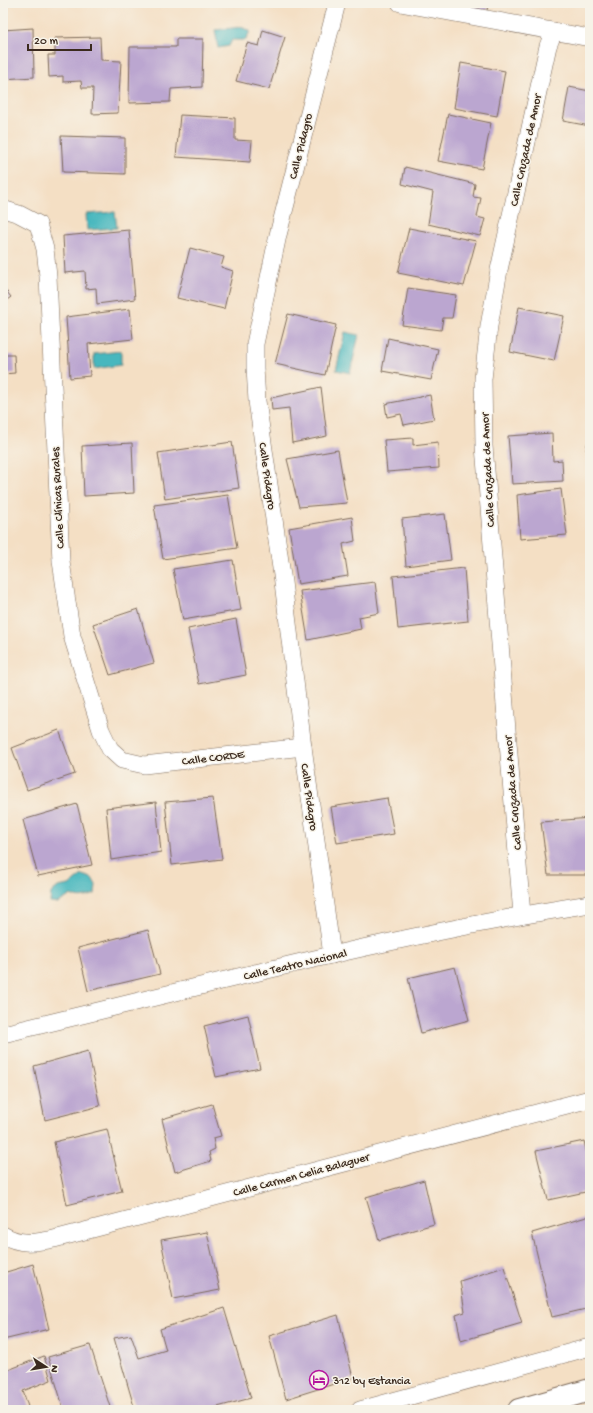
<svg xmlns="http://www.w3.org/2000/svg" width="593" height="1413" viewBox="0 0 593 1413" font-family="'Gochi Hand',sans-serif">
<style>
.water{fill:#47b7be;stroke:#41706e}
.building{fill:#bba6d0}
.lines{fill:none;stroke-linecap:round;stroke-linejoin:round}
.minor-casing{stroke:#7c6958;stroke-width:18}
.primary-casing{stroke:#7c6958;stroke-width:24}
.minor{stroke:#fff;stroke-width:17}
.primary{stroke:#fff;stroke-width:22}
.labels{text-anchor:middle;stroke-width:3;stroke-linejoin:round;paint-order:stroke}
.street-label{font-size:12px;fill:#3b2a1e;stroke:#f7f3e8}
.poi-label{font-size:12px;fill:#3b2a1e;stroke:#f7f3e8;text-anchor:start}
</style>
<rect width="100%" height="100%" fill="#f7f3e8"/>
<filter id="ink" filterUnits="userSpaceOnUse"><feTurbulence type="fractalNoise" baseFrequency=".025" numOctaves="2"/><feDisplacementMap in="SourceGraphic" scale="8" xChannelSelector="R" yChannelSelector="G"/><feConvolveMatrix kernelMatrix="1 2 1 2 8 2 1 2 1" color-interpolation-filters="sRGB"/></filter>
<filter id="wash" filterUnits="userSpaceOnUse"><feTurbulence type="fractalNoise" baseFrequency=".012" numOctaves="4" result="noise"/><feDisplacementMap in="SourceGraphic" scale="16" xChannelSelector="R" yChannelSelector="G"/><feGaussianBlur stdDeviation="0.9" result="paint"/><feColorMatrix in="noise" values="0 0 0 0 0 0 0 0 0 0 0 0 0 0 0 0 0 1.4 0 .05"/><feComposite in="paint" operator="in"/></filter>
<g filter="url(#wash)">
<rect width="100%" height="100%" fill="#f4dfc4"/>
<g class="water">
<path d="M241 27 250 31 246 40H232L229 46 218 48 215 30Z"/>
<path d="M115 212 117 228 87 230 86 214Z"/>
<path d="M345 332 359 335 350 373 336 370Z"/>
<path d="M121 351V365L94 369V354Z"/>
<path d="M82 875 92 878 96 885 95 894C87 897 79 900 71 895L58 903 50 902 51 893 58 887 69 885Z"/>
</g>
<g id="blocks">
<g class="building">
<path d="M452 3H488L487 11Z"/>
<path d="M33 28 34 77 3 79V30Z"/>
<path d="M263 30 285 37 269 89 236 81 247 43 259 46Z"/>
<path d="M100 37 101 60 121 61 118 113 92 114 93 88H82L81 81 63 82V76L49 77 48 55H55V38Z"/>
<path d="M176 39H203L202 87 171 89 170 102 129 103 130 47H176Z"/>
<path d="M461 63 505 71 497 116 454 108Z"/>
<path d="M569 87 590 91V126L563 121Z"/>
<path d="M448 114 491 123 482 169 438 161Z"/>
<path d="M180 115 235 118V140L252 141 250 162 176 157Z"/>
<path d="M61 136 125 138V174L63 172Z"/>
<path d="M405 167 475 184 473 197 481 198 477 217 485 219 480 236 428 224 433 192 402 184Z"/>
<path d="M409 228 476 241 464 286 398 273Z"/>
<path d="M129 230 135 299 97 304 96 288 86 289 85 271 65 273 63 236Z"/>
<path d="M190 248 224 257 221 267 233 271 224 309 177 298Z"/>
<path d="M3 287 11 297 3 303Z"/>
<path d="M408 288 456 295 452 318H443L441 330 402 325Z"/>
<path d="M519 307 564 316 554 361 510 352Z"/>
<path d="M130 309 133 339 88 344 90 376 70 378 66 317Z"/>
<path d="M288 314 336 325 325 375 275 364Z"/>
<path d="M388 338 438 349 431 380 382 371Z"/>
<path d="M3 355H14L15 373 3 374Z"/>
<path d="M321 387 327 436 292 443 289 408 272 410 271 398Z"/>
<path d="M430 395 434 419 404 425 401 414 387 417 385 404Z"/>
<path d="M552 433 553 461 562 460 563 481 512 484 508 436Z"/>
<path d="M589 435H590V451L586 450Z"/>
<path d="M413 438V445L438 442 439 468 387 472 384 440Z"/>
<path d="M232 442 239 488 165 499 158 453Z"/>
<path d="M132 443 134 493 84 496 82 446Z"/>
<path d="M338 450 347 503 299 507 287 459Z"/>
<path d="M561 489 567 535 520 539 517 495Z"/>
<path d="M228 495 237 548 163 559 154 505Z"/>
<path d="M445 514 451 560 406 566 402 519Z"/>
<path d="M352 517 355 541 343 544 348 576 298 584 289 528Z"/>
<path d="M233 560 241 610 183 620 173 569Z"/>
<path d="M464 568 468 621 398 629 393 576Z"/>
<path d="M375 582 379 613 359 617 361 629 308 640 300 591Z"/>
<path d="M138 609 154 663 110 675 93 624Z"/>
<path d="M236 619 246 675 199 684 188 629Z"/>
<path d="M59 730 75 774 27 790 12 748Z"/>
<path d="M213 798 222 859 172 865 165 802Z"/>
<path d="M387 798 394 834 337 843 331 807Z"/>
<path d="M156 802 161 852 111 860 106 808Z"/>
<path d="M77 804 92 865 38 876 23 820Z"/>
<path d="M590 818V875H548L541 822Z"/>
<path d="M148 930 160 974 88 991 78 948Z"/>
<path d="M455 967 469 1020 421 1033 408 978Z"/>
<path d="M248 1015 260 1068 216 1077 204 1026Z"/>
<path d="M88 1051 100 1106 45 1120 34 1066Z"/>
<path d="M212 1104 221 1136 213 1138 215 1149 209 1152 211 1161 175 1172 162 1119Z"/>
<path d="M107 1129 122 1191 67 1205 54 1142Z"/>
<path d="M584 1141 590 1168V1191L548 1200 536 1151Z"/>
<path d="M424 1180 434 1224 379 1240 366 1197Z"/>
<path d="M590 1216V1308L552 1317 532 1233Z"/>
<path d="M207 1232 220 1290 173 1299 161 1240Z"/>
<path d="M33 1264 49 1329 3 1340V1273Z"/>
<path d="M504 1267 522 1323 461 1341 456 1315 465 1312 460 1281Z"/>
<path d="M224 1308 251 1398 206 1410H135L114 1338 131 1335 139 1358 166 1350 160 1329Z"/>
<path d="M338 1315 353 1378 286 1399 269 1336Z"/>
<path d="M90 1345 111 1410H64L48 1357Z"/>
<path d="M44 1356 51 1380 23 1391 29 1410H3V1372Z"/>
</g>
</g>
</g>
<g filter="url(#ink)">
<use href="#blocks" fill-opacity="0" stroke="#7c6958" stroke-width="1"/>
<g class="lines">
<g class="minor-casing">
<g id="minor">
<path d="M400 3 590 38"/>
<path d="M3 209 19 214 38 224 45 249 48 276 61 561 72 636 101 730 110 749 122 760 144 765 303 747"/>
<path d="M522 915 484 446 483 379 489 326 499 270 548 46 554 31"/>
<path d="M332 955 303 747 283 582 257 401 255 368V344L278 235 337 3"/>
<path d="M3 1034C198 988 392 935 590 904"/>
<path d="M3 1235C20 1245 35 1243 54 1239L590 1099"/>
<path d="M360 1410 590 1347"/>
</g>
</g>
<g class="primary-casing">
<path id="primary" d="M519 1410 590 1390"/>
</g>
<use href="#minor" class="minor"/>
<use href="#primary" class="primary"/>
</g>
</g>
<defs>
<g id="hotel-ring" transform="scale(1)"><circle r="9.5" fill="#f7f3e8" stroke="#b5179e" stroke-width="1.5"/><path d="M-6-4.5h1.5V1H6V5H4.5V3h-9V5H-6ZM-4 0a1.8 1.8 0 1 1 3.6 0ZM.5 0V-2.5h3Q6-2.5 6 0Z" fill="#b5179e"/></g>
</defs>
<g fill-rule="evenodd">
<use href="#hotel-ring" x="319" y="1380"/>
</g>
<g class="labels">
<g class="street-label">
<text transform="translate(300 146) rotate(-76)" y="4">Calle Pidagro</text>
<text transform="translate(525 150) rotate(-78)" y="4">Calle Cruzada de Amor</text>
<text transform="translate(487 470) rotate(-93)" y="4">Calle Cruzada de Amor</text>
<text transform="translate(268 476) rotate(82)" y="4">Calle Pidagro</text>
<text transform="translate(57 498) rotate(-93)" y="4">Calle Clínicas Rurales</text>
<text transform="translate(213 757) rotate(-7)" y="4">Calle CORDE</text>
<text transform="translate(512 793) rotate(-95)" y="4">Calle Cruzada de Amor</text>
<text transform="translate(310 797) rotate(82)" y="4">Calle Pidagro</text>
<text transform="translate(295 964) rotate(-13)" y="4">Calle Teatro Nacional</text>
<text transform="translate(301 1174) rotate(-15)" y="4">Calle Carmen Celia Balaguer</text>
</g>
<g class="poi-label">
<text x="333" y="1384">312 by Estancia</text>
</g>
</g>
<rect width="593" height="1413" fill="none" stroke="#f7f3e8" stroke-width="16"/>
<g transform="translate(46 1367) rotate(102)" stroke="#f7f3e8" stroke-width="3" paint-order="stroke">
<path d="M0-3L7 15L0 10L-7 15Z" fill="#3b2a1e"/>
<text y="-6" font-size="11" font-weight="bold" text-anchor="middle" fill="#3b2a1e">N</text>
</g>
<path d="M28 44v6h63v-6" fill="none" stroke="#3b2a1e" stroke-width="2"/>
<text x="34" y="44" font-size="12" fill="#3b2a1e" stroke="#f7f3e8" stroke-width="3" paint-order="stroke">20 m</text>
</svg>
